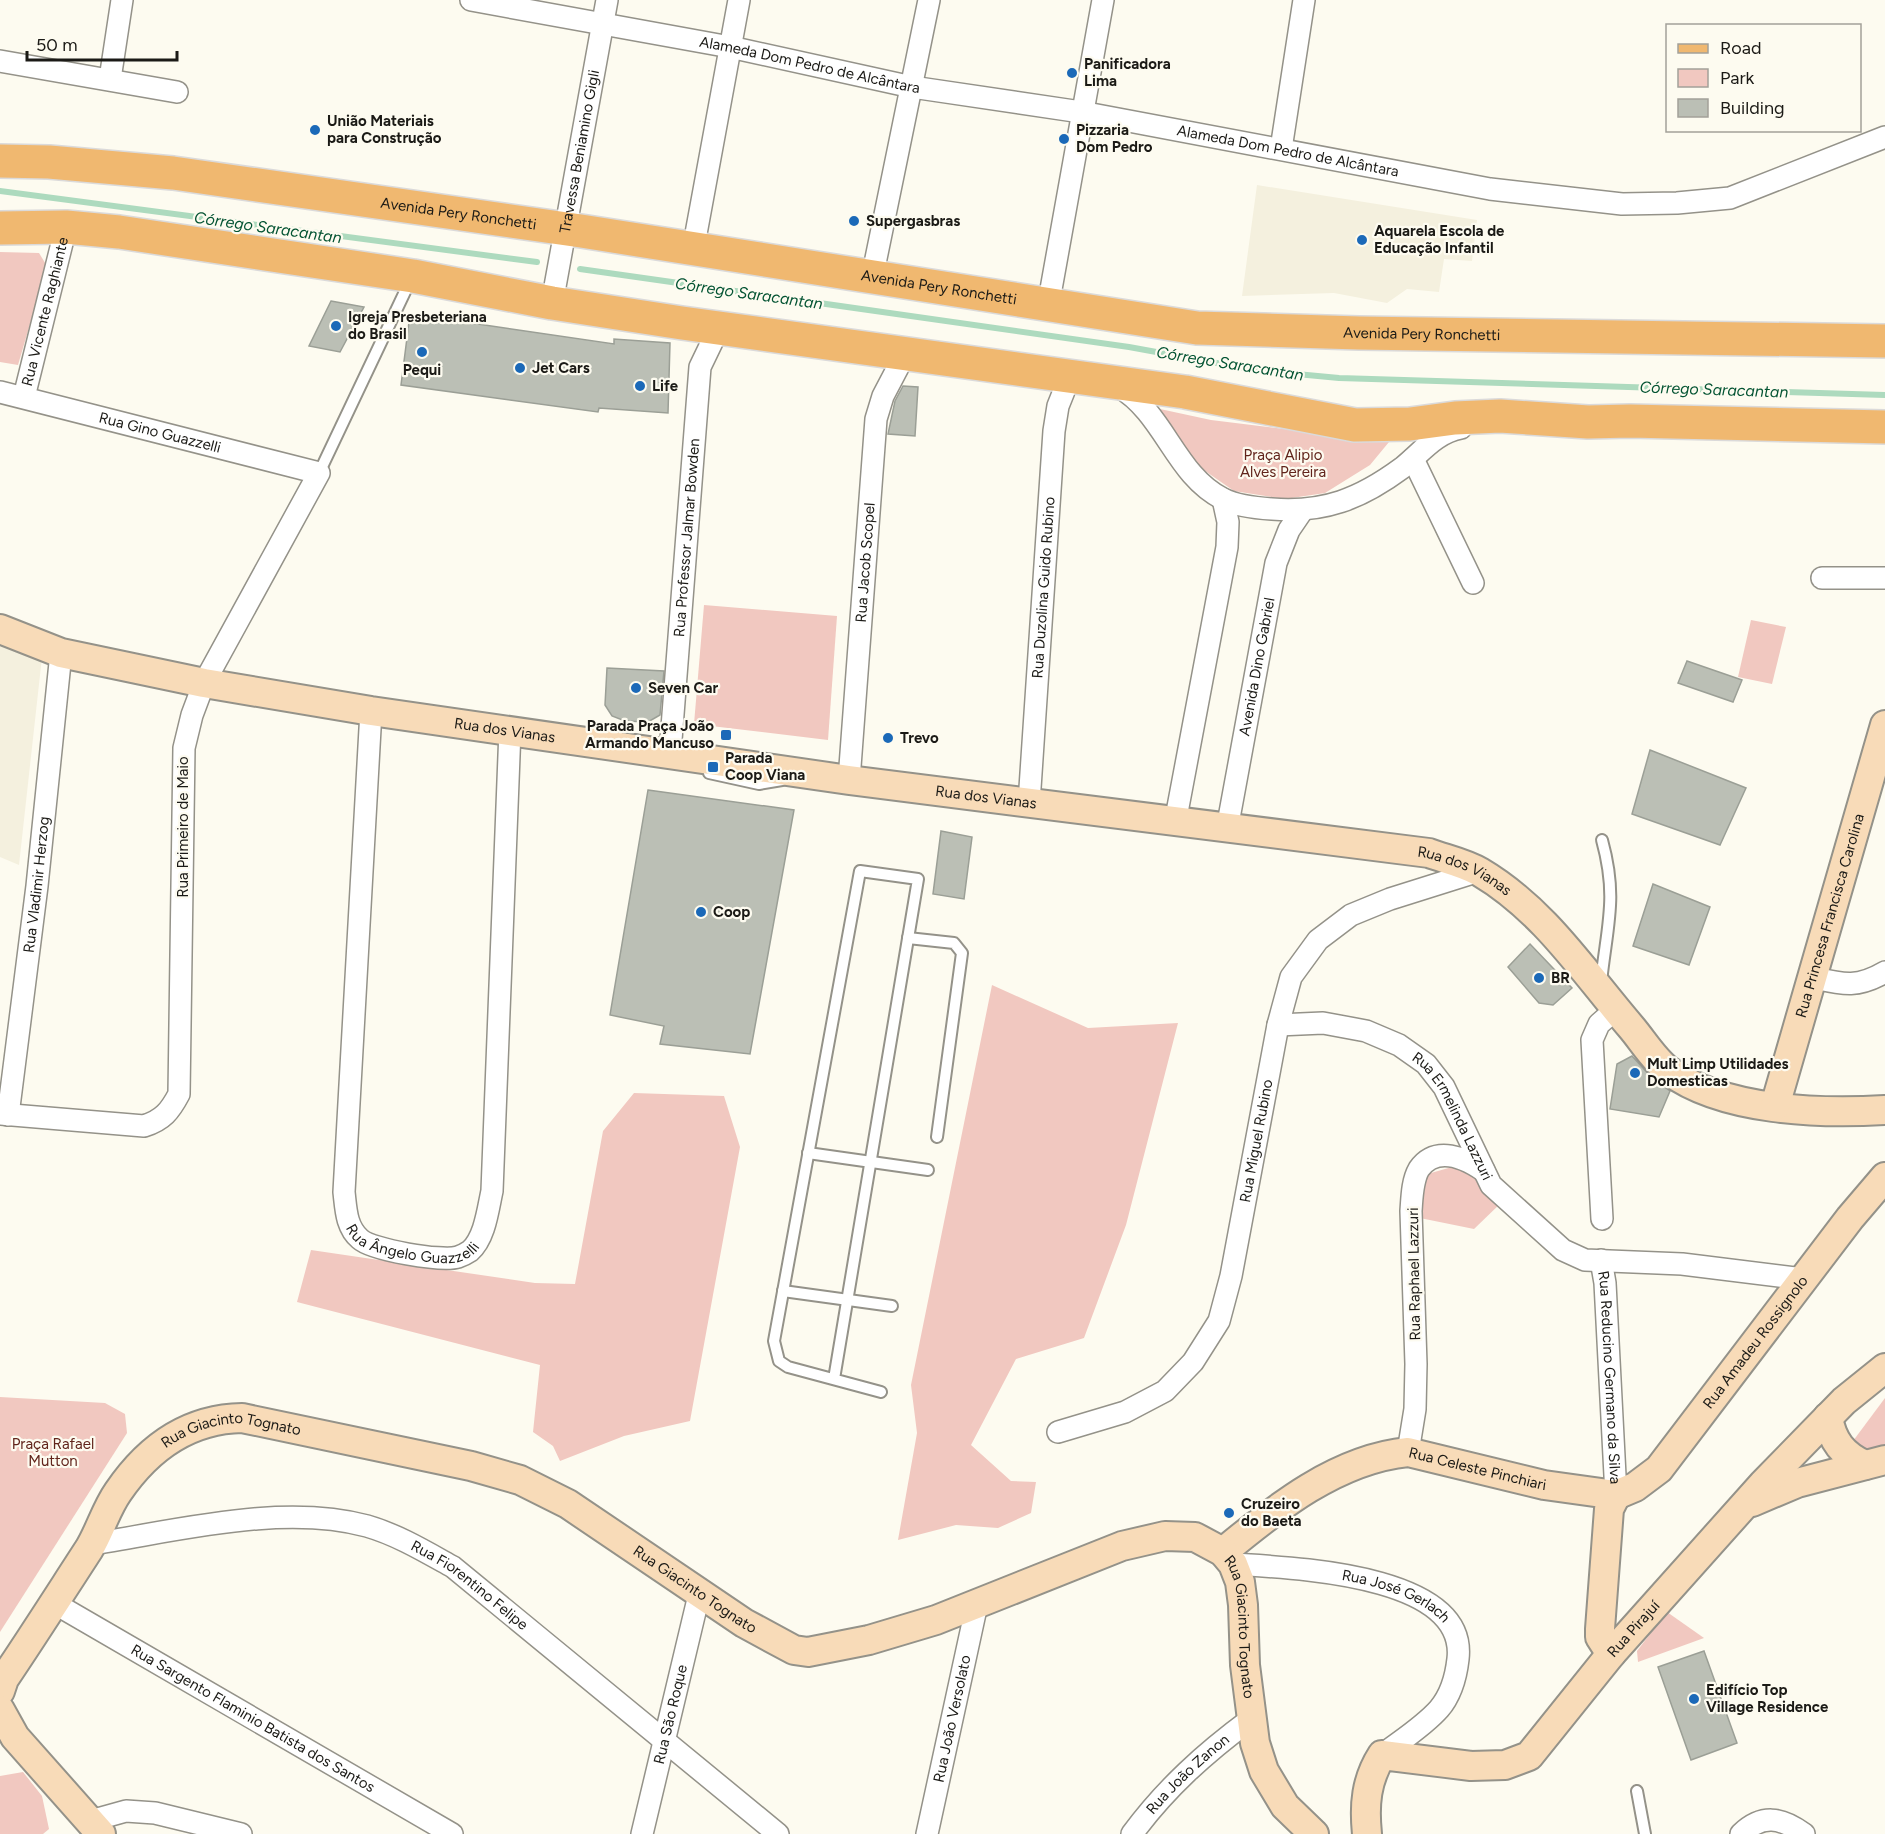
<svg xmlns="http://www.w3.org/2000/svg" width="1885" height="1834" viewBox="0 0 1885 1834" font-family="Figtree,sans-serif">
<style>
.built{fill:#f4f0de}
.green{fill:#f1c8c0}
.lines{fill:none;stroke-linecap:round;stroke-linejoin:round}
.stream{stroke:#addabe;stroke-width:6}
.building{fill:#bbbfb5;stroke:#9b9f96;stroke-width:1.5}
.lane-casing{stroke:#949289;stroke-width:14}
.street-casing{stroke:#949289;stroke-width:24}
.secondary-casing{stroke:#949289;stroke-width:32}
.primary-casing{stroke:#dbdada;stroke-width:36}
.lane{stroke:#fff;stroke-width:10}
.street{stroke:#fff;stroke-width:21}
.secondary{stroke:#f8dbb8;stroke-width:28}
.primary{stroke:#f0b870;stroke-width:33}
.poi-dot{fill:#1b69b8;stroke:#fdfbf0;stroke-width:2}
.labels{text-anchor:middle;stroke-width:4.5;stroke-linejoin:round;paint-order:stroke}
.poi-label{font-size:15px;font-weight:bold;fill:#1b1a16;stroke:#fdfbf0;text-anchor:start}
.street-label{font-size:15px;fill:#1b1a16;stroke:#fdfbf0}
.park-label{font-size:15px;fill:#61241b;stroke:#fdfbf0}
.water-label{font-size:16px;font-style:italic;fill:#035332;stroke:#fdfbf0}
</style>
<rect width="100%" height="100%" fill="#fdfbf0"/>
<g class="built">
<path d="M1257 185 1477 220 1472 261 1444 259 1439 292 1407 289 1387 303 1334 293 1242 296Z"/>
<path d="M0 641 42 657 19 865 0 857Z"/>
</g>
<g class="green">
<path d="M0 252 39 253 47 266 18 365 0 362Z"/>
<path d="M1160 409 1211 420 1389 442 1370 465 1325 493 1285 499 1234 491 1185 457Z"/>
<path d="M704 605 837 616 828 740 694 724Z"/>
<path d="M1751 620 1786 627 1772 684 1738 677Z"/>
<path d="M992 985 1088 1028 1178 1023 1126 1225 1084 1338 1016 1359 971 1445 1011 1481 1036 1482 1031 1513 998 1528 956 1525 898 1540 917 1433 911 1385Z"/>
<path d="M634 1093 724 1096 740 1147 690 1421 624 1436 560 1461 553 1446 533 1432 540 1365 297 1302 311 1250 535 1283 575 1284 603 1131Z"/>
<path d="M1459 1165 1489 1183 1503 1201 1474 1229 1415 1217 1424 1175Z"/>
<path d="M0 1397 105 1403 125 1414 127 1433 0 1632Z"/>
<path d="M1885 1398V1450L1866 1453 1853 1441Z"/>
<path d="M1667 1612 1704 1638 1638 1662 1637 1651Z"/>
<path d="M23 1772 42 1796 49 1829 43 1834H0V1776Z"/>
</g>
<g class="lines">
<g class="stream">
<path d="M0 191 537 262"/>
<path d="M580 269 1129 347 1255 370 1339 378 1885 395"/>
</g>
</g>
<g class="building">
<path d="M331 301 364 307 340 352 309 346Z"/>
<path d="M410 314 614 344V339L670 343 668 413 599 408 598 412 401 385Z"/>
<path d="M903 386 918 387 915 436 888 434 895 401Z"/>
<path d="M1687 661 1742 680 1733 702 1678 683Z"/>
<path d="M607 668 664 671 660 715 648 722 625 721 612 716 605 705Z"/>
<path d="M1650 750 1746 788 1720 845 1632 814Z"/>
<path d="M648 790 794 810 750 1054 660 1044 664 1026 610 1015Z"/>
<path d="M941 831 972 837 964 899 933 894Z"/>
<path d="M1653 884 1710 907 1689 965 1633 946Z"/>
<path d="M1530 944 1572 988 1553 1005 1539 1003 1508 967Z"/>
<path d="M1632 1056 1652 1078 1670 1091 1659 1117 1610 1109 1617 1064Z"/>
<path d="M1704 1651 1737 1743 1691 1760 1658 1667Z"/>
</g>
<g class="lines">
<g class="lane-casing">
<g id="lane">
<path d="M319 473 411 279"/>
<path d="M709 773 759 784 782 780"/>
<path d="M908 938 954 943 962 953 937 1137"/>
<path d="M1601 982C1607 925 1618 898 1602 840"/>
<path d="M808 1153 928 1170"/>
<path d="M783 1291 892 1306"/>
<path d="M834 1379 918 879 860 871 774 1341 779 1361 788 1367 881 1392"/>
<path d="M1637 1791 1645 1834"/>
</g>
</g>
<g class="street-casing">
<g id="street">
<path id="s1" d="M471 0 730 47 912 87 1081 112 1490 189 1622 204 1677 203 1730 198 1885 137"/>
<path d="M0 61 177 92"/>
<path d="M110 79 122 0"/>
<path d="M1281 149 1304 0"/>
<path d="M693 250 739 0"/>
<path d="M872 278 929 0"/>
<path id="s2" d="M552 303 607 0"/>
<path d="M1048 306 1103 0"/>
<path d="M1119 387C1165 414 1175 475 1223 499 1237 506 1256 508 1272 509 1324 513 1360 499 1402 468 1422 452 1435 433 1461 428"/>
<path id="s3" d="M0 392 319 473 204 683 192 715 184 748 179 1094C170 1111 163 1120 144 1126L0 1114"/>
<path id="s4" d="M24 397 66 227"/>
<path d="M1413 459 1473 583"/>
<path d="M1822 578H1885"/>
<path id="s5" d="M371 711 344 1192C346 1209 346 1227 360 1239 372 1250 442 1262 458 1257 461 1256 467 1253 470 1251 485 1238 488 1209 492 1191L510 730"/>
<path id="s6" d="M670 753 700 367 713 340 723 329"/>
<path id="s7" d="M849 780 876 419 883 396 905 354"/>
<path id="s8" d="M1029 803 1054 431 1058 406 1070 376"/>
<path d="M1175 823 1227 547 1228 522 1223 499"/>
<path id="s9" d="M1227 829 1276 563 1289 530 1302 511"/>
<path d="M1810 977C1842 984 1856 989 1885 972"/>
<path id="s10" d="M1278 1025 1323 1023 1366 1031 1399 1045 1426 1064 1444 1087 1491 1185 1563 1250 1585 1260 1682 1264 1803 1279"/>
<path id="s11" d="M8 1115 37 886 61 653"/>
<path d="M1602 1219 1592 1040 1599 1024 1615 1010"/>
<path id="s12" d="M1601 1260 1605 1283 1616 1495"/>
<path id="s13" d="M1058 1432 1125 1412 1165 1391 1193 1362 1219 1321 1231 1276 1278 1025 1291 977 1318 940 1351 915 1390 899 1479 871"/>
<path d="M1408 1452 1415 1409 1416 1364 1411 1211C1412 1198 1412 1181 1419 1169 1436 1145 1465 1158 1484 1171"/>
<path id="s14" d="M91 1544C177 1531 282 1503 367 1526 398 1535 426 1552 453 1567L778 1834"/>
<path id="s15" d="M1233 1564C1290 1568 1468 1573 1458 1659 1456 1677 1451 1695 1439 1709 1423 1727 1400 1741 1382 1755"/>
<path id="s16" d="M54 1603 452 1834"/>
<path d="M90 1821 126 1811 155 1813 241 1834"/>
<path id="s17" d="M642 1834 699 1595"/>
<path id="s18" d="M927 1834 977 1604"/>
<path id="s19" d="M1132 1834C1166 1788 1205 1753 1251 1719"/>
<path d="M1741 1834C1762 1814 1781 1817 1804 1834"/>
</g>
</g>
<g class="secondary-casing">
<g id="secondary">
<path id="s20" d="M0 629 61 653 204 683 371 711 849 780 1429 853C1445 859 1465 863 1480 872 1544 910 1583 971 1631 1027 1643 1041 1654 1060 1669 1071 1723 1111 1821 1114 1885 1110"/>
<path id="s21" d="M1775 1106 1885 725"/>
<path d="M1828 1417C1832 1441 1843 1455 1865 1465"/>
<path id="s22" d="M1616 1495 1635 1487 1659 1469 1850 1218 1885 1177"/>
<path d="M1752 1502 1797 1483 1885 1460"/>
<path id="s23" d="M1223 1552C1276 1508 1337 1459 1408 1452L1544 1485 1616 1495"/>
<path d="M1611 1654 1600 1637V1629L1609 1509 1616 1495"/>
<path id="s24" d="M0 1691 4 1679C33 1636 61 1592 89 1549 100 1531 106 1509 118 1492 148 1448 188 1419 242 1418L471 1466 520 1480 568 1504 744 1623 794 1650 808 1652 869 1640 936 1620 1122 1546 1165 1536 1195 1537 1223 1552 1233 1564 1240 1582 1243 1605 1245 1665 1255 1743 1264 1771 1285 1806 1314 1834"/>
<path d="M0 1710 15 1737 101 1834"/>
<path id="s25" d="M1367 1834C1364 1805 1366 1780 1382 1755L1471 1766 1505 1765 1529 1756 1611 1654 1763 1484 1844 1401 1885 1368"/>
</g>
</g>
<g class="primary-casing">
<g id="primary">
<path id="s26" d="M0 161 49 162 173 173 581 231 1197 328 1359 333 1885 341"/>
<path d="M0 228 66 227 119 232 413 276 552 303 682 323 1185 392 1355 425 1410 424 1455 418 1500 416 1588 422 1630 421 1885 427"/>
</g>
</g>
<use href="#lane" class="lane"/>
<use href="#street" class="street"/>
<use href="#secondary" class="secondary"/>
<use href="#primary" class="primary"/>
</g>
<g class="poi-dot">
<circle cx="1072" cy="73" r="6"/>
<circle cx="315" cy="130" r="6"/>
<circle cx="1064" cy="139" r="6"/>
<circle cx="854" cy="221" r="6"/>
<circle cx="1362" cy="240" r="6"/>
<circle cx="336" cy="326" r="6"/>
<circle cx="422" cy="352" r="6"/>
<circle cx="520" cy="368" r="6"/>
<circle cx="640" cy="386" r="6"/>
<circle cx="636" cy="688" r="6"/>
<rect x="720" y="729" width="12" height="12" rx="3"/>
<circle cx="888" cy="738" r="6"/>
<rect x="707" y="761" width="12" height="12" rx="3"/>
<circle cx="701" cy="912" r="6"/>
<circle cx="1539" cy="978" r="6"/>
<circle cx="1635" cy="1073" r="6"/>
<circle cx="1229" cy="1513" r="6"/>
<circle cx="1694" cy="1699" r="6"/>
</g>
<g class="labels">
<g class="poi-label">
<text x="1084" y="69">Panificadora<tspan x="1084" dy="17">Lima</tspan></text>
<text x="327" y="126">União Materiais<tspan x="327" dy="17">para Construção</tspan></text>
<text x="1076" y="135">Pizzaria<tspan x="1076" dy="17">Dom Pedro</tspan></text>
<text x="866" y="226">Supergasbras</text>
<text x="1374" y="236">Aquarela Escola de<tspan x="1374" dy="17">Educação Infantil</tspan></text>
<text x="348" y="322">Igreja Presbeteriana<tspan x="348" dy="17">do Brasil</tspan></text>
<text x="532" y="373">Jet Cars</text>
<text x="422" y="375" text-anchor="middle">Pequi</text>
<text x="652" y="391">Life</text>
<text x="648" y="693">Seven Car</text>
<text x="714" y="731" text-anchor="end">Parada Praça João<tspan x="714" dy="17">Armando Mancuso</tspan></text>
<text x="900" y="743">Trevo</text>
<text x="725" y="763">Parada<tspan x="725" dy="17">Coop Viana</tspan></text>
<text x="713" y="917">Coop</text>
<text x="1551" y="983">BR</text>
<text x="1647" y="1069">Mult Limp Utilidades<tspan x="1647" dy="17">Domesticas</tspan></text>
<text x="1241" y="1509">Cruzeiro<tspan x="1241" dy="17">do Baeta</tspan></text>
<text x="1706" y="1695">Edifício Top<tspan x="1706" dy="17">Village Residence</tspan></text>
</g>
<g class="street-label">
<text dy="5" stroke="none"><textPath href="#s1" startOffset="345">Alameda Dom Pedro de Alcântara</textPath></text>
<text dy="5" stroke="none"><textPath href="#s2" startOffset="154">Travessa Beniamino Gigli</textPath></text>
<text dy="5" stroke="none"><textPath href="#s1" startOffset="831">Alameda Dom Pedro de Alcântara</textPath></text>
<text dy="5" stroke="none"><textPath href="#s26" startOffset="462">Avenida Pery Ronchetti</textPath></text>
<text dy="5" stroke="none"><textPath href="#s26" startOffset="948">Avenida Pery Ronchetti</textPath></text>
<text dy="5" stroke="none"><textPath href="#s4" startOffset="88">Rua Vicente Raghiante</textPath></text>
<text dy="5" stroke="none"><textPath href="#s26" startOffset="1434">Avenida Pery Ronchetti</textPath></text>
<text dy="5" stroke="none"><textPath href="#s3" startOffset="165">Rua Gino Guazzelli</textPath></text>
<text dy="5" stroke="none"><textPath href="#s6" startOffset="216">Rua Professor Jalmar Bowden</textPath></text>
<text dy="5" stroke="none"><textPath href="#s7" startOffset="218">Rua Jacob Scopel</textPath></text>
<text dy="5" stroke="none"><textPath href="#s8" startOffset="216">Rua Duzolina Guido Rubino</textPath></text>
<text dy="5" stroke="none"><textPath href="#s9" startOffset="165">Avenida Dino Gabriel</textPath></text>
<text dy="5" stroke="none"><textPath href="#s20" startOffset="516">Rua dos Vianas</textPath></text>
<text dy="5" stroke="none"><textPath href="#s20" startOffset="1002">Rua dos Vianas</textPath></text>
<text transform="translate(183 827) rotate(-90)" y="5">Rua Primeiro de Maio</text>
<text dy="5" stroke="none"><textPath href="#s20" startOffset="1488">Rua dos Vianas</textPath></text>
<text dy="5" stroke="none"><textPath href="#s11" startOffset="232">Rua Vladimir Herzog</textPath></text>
<text dy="5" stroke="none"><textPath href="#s21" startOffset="198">Rua Princesa Francisca Carolina</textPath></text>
<text dy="5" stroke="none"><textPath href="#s10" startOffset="216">Rua Ermelinda Lazzuri</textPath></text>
<text dy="5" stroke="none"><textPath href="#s13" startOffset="388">Rua Miguel Rubino</textPath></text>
<text dy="5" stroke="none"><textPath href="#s5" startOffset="586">Rua Ângelo Guazzelli</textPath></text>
<text transform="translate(1414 1274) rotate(-91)" y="5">Rua Raphael Lazzuri</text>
<text dy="5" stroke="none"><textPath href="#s22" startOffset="210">Rua Amadeu Rossignolo</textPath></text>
<text dy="5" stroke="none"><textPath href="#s12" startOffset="118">Rua Reducino Germano da Silva</textPath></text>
<text dy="5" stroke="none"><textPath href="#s24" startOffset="370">Rua Giacinto Tognato</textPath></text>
<text dy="5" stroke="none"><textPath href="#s23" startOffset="285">Rua Celeste Pinchiari</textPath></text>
<text dy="5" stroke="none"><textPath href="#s14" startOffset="398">Rua Fiorentino Felipe</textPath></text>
<text dy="5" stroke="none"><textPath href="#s24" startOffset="874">Rua Giacinto Tognato</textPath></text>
<text dy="5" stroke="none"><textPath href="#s15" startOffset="168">Rua José Gerlach</textPath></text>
<text dy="5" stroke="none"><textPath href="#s24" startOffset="1522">Rua Giacinto Tognato</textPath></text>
<text dy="5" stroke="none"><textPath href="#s25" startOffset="396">Rua Pirajuí</textPath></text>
<text dy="5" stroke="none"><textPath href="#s17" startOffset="123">Rua São Roque</textPath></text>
<text dy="5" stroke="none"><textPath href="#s16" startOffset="230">Rua Sargento Flaminio Batista dos Santos</textPath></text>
<text dy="5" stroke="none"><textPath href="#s18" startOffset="118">Rua João Versolato</textPath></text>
<text dy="5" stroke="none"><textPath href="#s19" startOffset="82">Rua João Zanon</textPath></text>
</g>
<g class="park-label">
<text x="1283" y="460">Praça Alipio<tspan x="1283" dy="17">Alves Pereira</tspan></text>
<text x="53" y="1449">Praça Rafael<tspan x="53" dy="17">Mutton</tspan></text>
</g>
<g class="water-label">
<text transform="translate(268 227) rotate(8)" y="6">Córrego Saracantan</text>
<text transform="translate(749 293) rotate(8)" y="6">Córrego Saracantan</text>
<text transform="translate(1230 363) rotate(9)" y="6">Córrego Saracantan</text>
<text transform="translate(1714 389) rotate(2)" y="6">Córrego Saracantan</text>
</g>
</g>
<rect x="1666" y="24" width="195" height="108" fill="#fdfbf0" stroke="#a3a199" stroke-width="1.5"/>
<rect x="1678" y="44" width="30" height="9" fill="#f0b870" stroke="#a3a199" stroke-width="1.5"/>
<text x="1720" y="54" font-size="18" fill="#1b1a16">Road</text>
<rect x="1678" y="69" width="30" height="18" fill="#f1c8c0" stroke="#a3a199" stroke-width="1.5"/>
<text x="1720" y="84" font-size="18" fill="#1b1a16">Park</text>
<rect x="1678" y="99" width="30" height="18" fill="#bbbfb5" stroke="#a3a199" stroke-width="1.5"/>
<text x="1720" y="114" font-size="18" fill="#1b1a16">Building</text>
<path d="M27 51v9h150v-9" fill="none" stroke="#1b1a16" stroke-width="3"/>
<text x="36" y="51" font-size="18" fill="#1b1a16" stroke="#fdfbf0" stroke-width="4.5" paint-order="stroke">50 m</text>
</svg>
